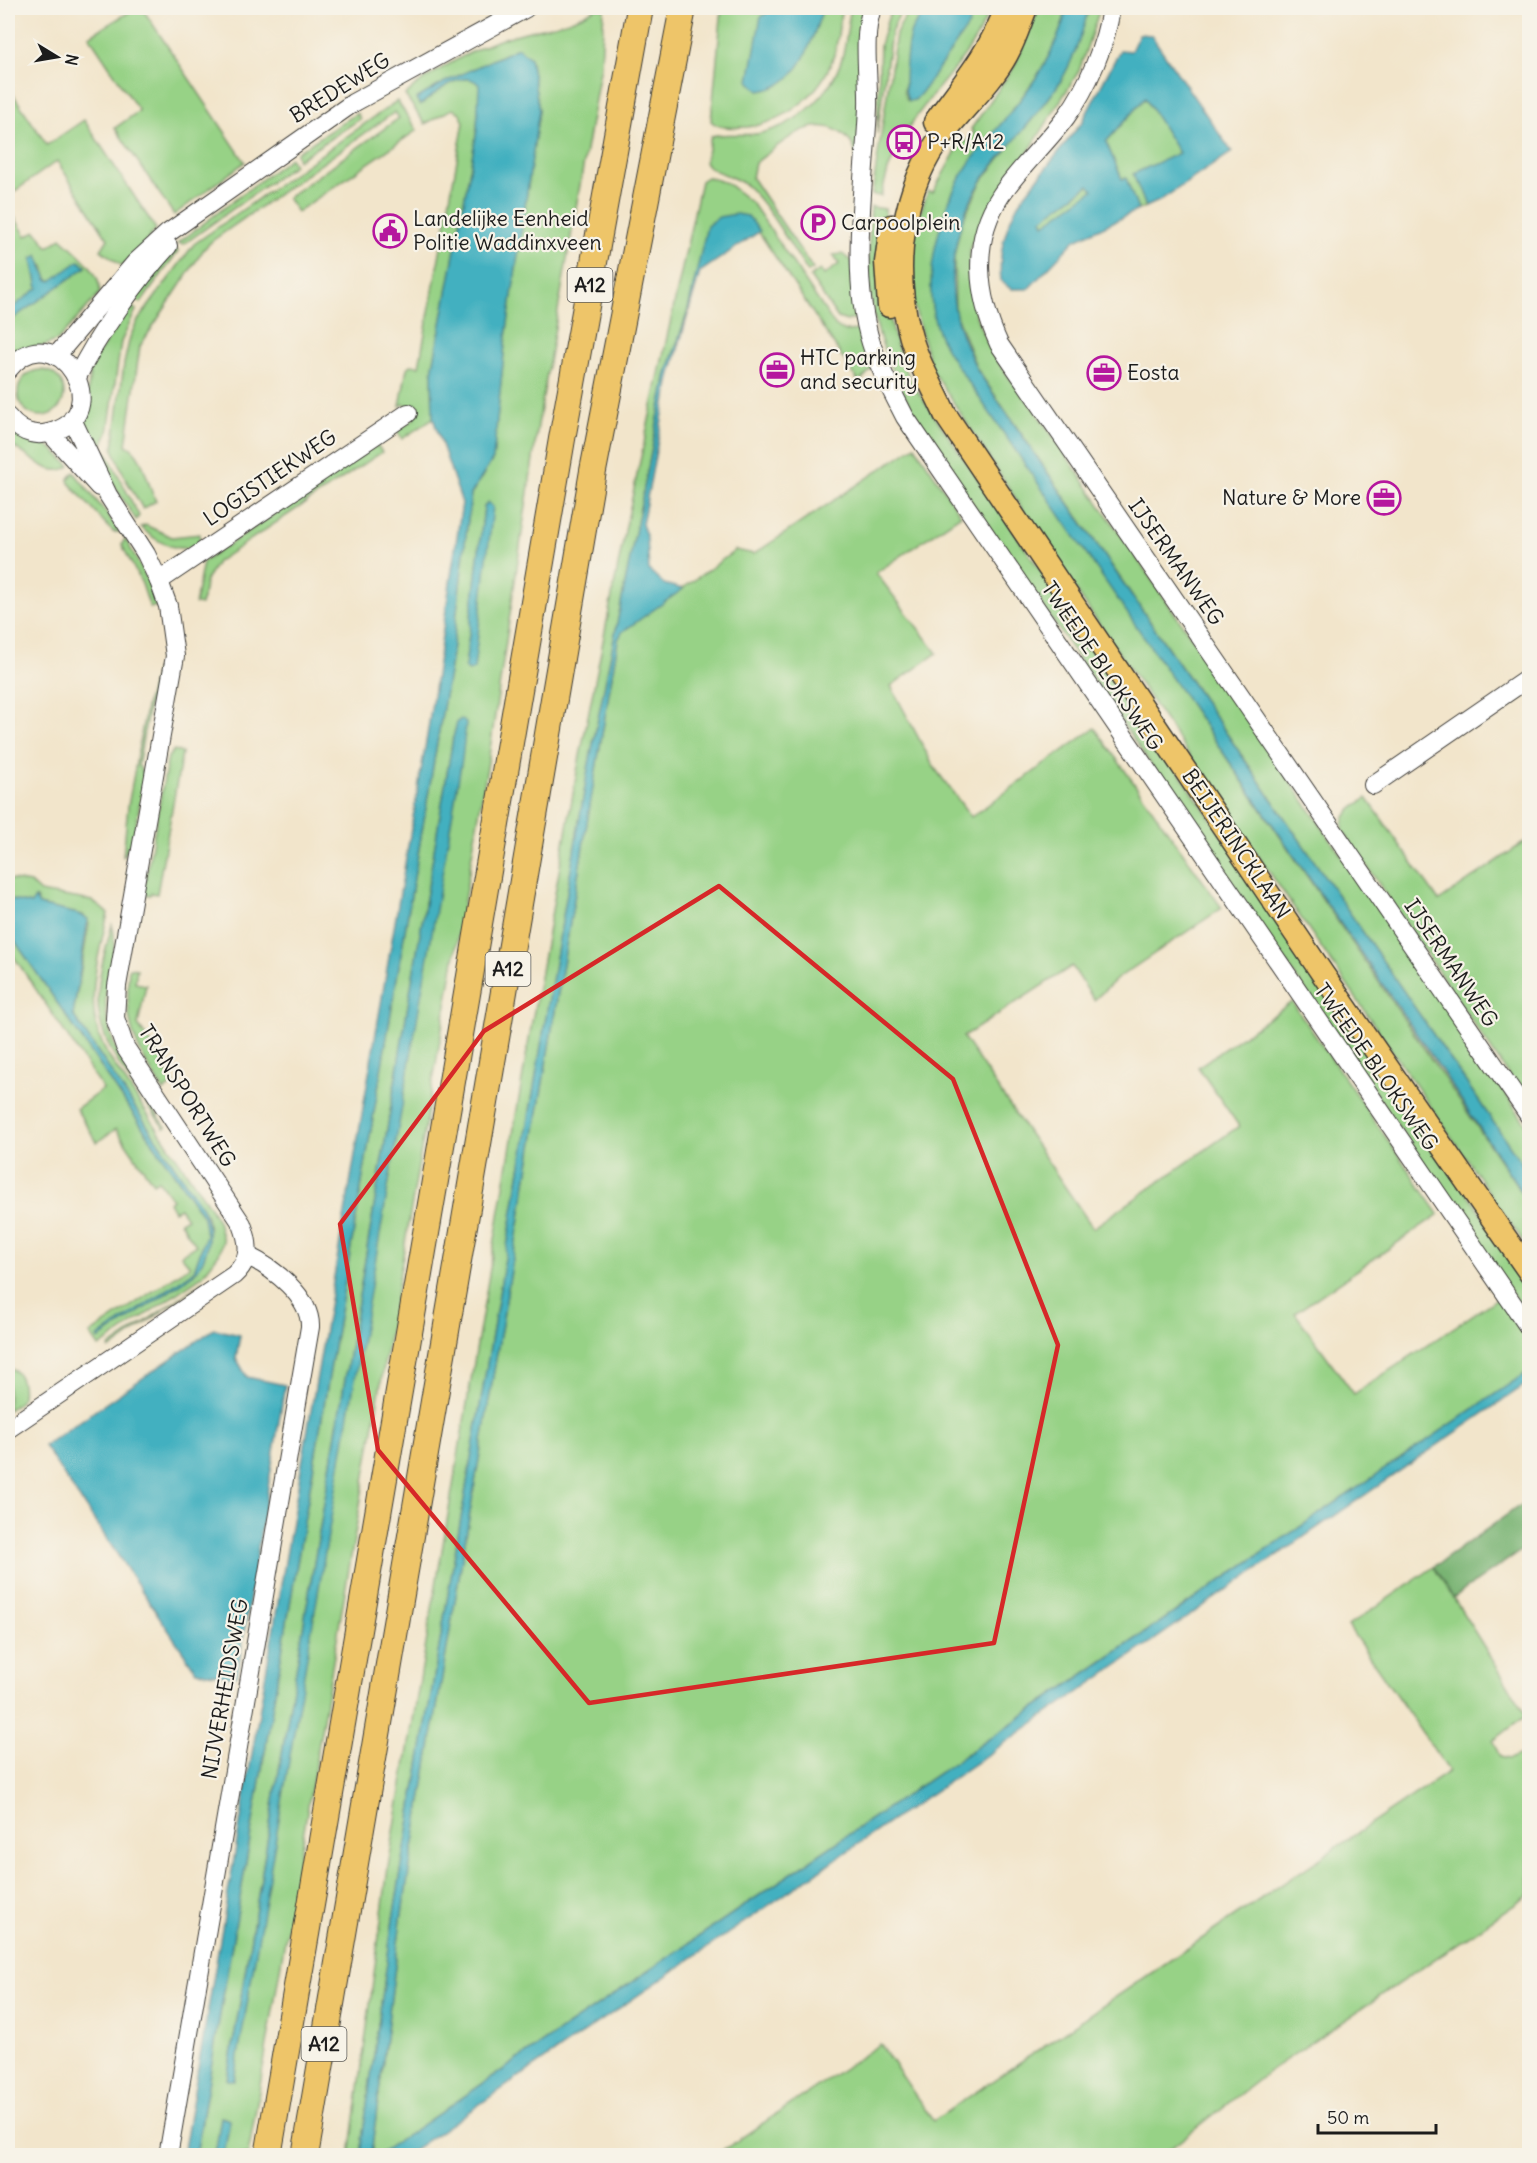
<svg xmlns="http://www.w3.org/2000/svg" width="1537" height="2163" viewBox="0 0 1537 2163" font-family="Delius,sans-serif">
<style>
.green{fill:#97d286;stroke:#5a7751;stroke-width:1.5;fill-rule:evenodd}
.forest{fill:#79b473;stroke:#4a6848;stroke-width:1.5}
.water{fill:#43b0c0;stroke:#30666e;stroke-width:1.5;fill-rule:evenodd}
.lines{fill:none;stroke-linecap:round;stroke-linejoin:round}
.minor-casing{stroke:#3c3a36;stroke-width:20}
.major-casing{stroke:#3c3a36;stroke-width:25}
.highway-casing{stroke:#3c3a36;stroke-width:28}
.minor{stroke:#fff;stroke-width:18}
.major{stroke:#eec569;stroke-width:22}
.highway{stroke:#eec569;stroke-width:26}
.marked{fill:none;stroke:#d62828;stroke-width:4.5;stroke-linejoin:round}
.labels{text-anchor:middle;stroke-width:4.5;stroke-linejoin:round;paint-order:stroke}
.shield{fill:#f7f3e8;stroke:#5e5c59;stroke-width:1.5}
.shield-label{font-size:20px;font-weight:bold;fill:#1c1c1c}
.street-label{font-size:21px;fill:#1c1c1c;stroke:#f7f3e8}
.poi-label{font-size:21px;fill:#1c1c1c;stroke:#f7f3e8;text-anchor:start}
</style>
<rect width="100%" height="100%" fill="#f7f3e8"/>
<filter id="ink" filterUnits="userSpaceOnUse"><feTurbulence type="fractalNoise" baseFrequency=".0167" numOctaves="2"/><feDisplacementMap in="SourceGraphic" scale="12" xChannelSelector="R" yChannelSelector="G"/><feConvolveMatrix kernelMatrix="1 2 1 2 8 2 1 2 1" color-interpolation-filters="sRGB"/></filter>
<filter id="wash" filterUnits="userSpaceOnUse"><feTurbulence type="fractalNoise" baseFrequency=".008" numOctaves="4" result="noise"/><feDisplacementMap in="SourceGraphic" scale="24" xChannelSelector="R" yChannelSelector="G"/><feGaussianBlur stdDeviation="1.35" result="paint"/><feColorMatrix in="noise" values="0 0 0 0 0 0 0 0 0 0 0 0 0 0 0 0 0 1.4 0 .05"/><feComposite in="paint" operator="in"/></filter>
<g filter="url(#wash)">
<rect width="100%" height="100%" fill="#f2e5cb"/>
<g class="green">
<path d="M136 8H142L245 162 174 215 115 128 139 111 89 36Z"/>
<path d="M596 8H604L601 65 538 425 489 756 248 2155H224L230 2120 221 2117 215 2155 196 2156 451 661 471 494 493 459 505 344 539 110 530 58 518 48 445 82 416 99 420 105C434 95 464 66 480 85L477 129 469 175 432 372 433 418 402 439 397 431 415 418 405 404 400 406 407 368 410 365 419 366 464 122 459 112 452 109 425 124 405 95C428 73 475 48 505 38 536 27 568 26 596 8ZM488 503 467 670 465 668 484 507ZM453 738 228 2080 227 2079Z"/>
<path d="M722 8H768L766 14 820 15 823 8H842C838 24 839 42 833 58 821 94 784 123 747 127 735 127 720 130 711 121Z"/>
<path d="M851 8H865L857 194C857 181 858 168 856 156 855 147 849 138 841 133 811 112 779 146 755 163L752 178 813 269 808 272C790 246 771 209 748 187 737 176 710 173 705 162L711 136C723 132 746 137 761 133 799 124 831 95 842 58 847 41 847 24 851 8Z"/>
<path d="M891 8H902L891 33 877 134 880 45Z"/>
<path d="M909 8H928L912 30 904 92 907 100 973 13V8H990C974 55 934 87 908 129L903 127 897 138 901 141 888 170 881 196 872 195 896 34Z"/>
<path d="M1039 8H1067C1046 104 949 150 936 249 932 274 942 318 945 344L1529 1203V1250L1064 573 931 368 908 284 916 226 928 191 933 192 962 140 966 142 974 133 971 129 1014 67Z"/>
<path d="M1088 8 1100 9 1079 71 971 244C961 311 990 357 1032 406L1529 1128V1174L977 369 955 312 954 256 961 224 982 181 1062 79 1075 51Z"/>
<path d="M8 87 47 145 84 120 156 229 138 252 122 266 101 250 108 239 57 161 8 196Z"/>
<path d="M1145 98 1180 153 1134 174 1146 207 1138 210 1126 178 1122 179 1106 142Z"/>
<path d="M397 101 417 130 297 212 287 198 399 118 395 112 212 241 204 249 140 346 126 445C144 452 147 485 156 501L143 509 126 480 113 449 124 364 130 337 137 322 194 244Z"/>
<path d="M357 113 360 119 298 160 296 153Z"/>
<path d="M290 158 294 165 184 244 178 243Z"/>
<path d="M707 177 727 183 753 204 836 327 846 331 860 330 873 368 859 382 748 216 712 222 687 314 667 373 588 769 393 1919 360 2155 350 2156 388 1867 533 1016 578 766 627 521 701 181Z"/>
<path d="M1090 185 1094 190 1045 224 1041 219Z"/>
<path d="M8 207 26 236 36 231 48 247 61 238C76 252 101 270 100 293L58 340 8 360V322L86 267 79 262 51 281 47 279 44 266 32 259 38 288 8 311Z"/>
<path d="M871 207 885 209C882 271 884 326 912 383L1529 1283V1318L934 447C902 394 874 344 869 281 867 257 870 231 871 207Z"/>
<path d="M174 247 178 251 141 303 135 299Z"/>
<path d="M842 254 852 261 856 318 847 321 838 318 810 277 820 270 824 275 839 264 833 255Z"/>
<path d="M131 306 136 310 121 342 108 433 103 443 93 450 84 424 91 364Z"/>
<circle cx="41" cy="393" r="23"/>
<path d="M8 429 50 447 70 466C49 481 28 452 8 444Z"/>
<path d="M377 445 382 452 217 562 206 580 201 605 195 604 203 562Z"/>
<path d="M915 446 961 515 876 573 937 653 891 686 934 767 971 817 1095 728 1222 908 1118 978 1094 1000 1072 966 963 1037 1093 1228 1239 1126 1198 1067 1292 1002 1439 1214 1295 1313 1354 1394 1498 1298 1529 1342V1371L378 2155 371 2156 401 1919 618 640 622 632 736 550 754 554Z"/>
<path d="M106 451 139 516 136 520 96 457Z"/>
<path d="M74 472 121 532H113L69 483 68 480Z"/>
<path d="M145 525 172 537 200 534V541C182 558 155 541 141 527Z"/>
<path d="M125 538 146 577 156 606 150 608 142 584 122 545Z"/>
<path d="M156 670 164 671 161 692 150 700 138 765 145 776 133 841 123 857 128 806 147 702Z"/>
<path d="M174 750 182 753 157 894 151 893 150 895 143 894 168 757Z"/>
<path d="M1367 798 1439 901 1529 839V1105L1343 831C1341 813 1354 807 1367 798Z"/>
<path d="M8 879 30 883 40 892 92 901 108 913C97 963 81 1010 109 1057L208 1204 218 1221 223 1241 219 1254 202 1276 99 1347 90 1334 190 1266 181 1255 196 1245 180 1222 187 1218 180 1208 174 1211 169 1202 172 1199 158 1180 153 1183 116 1129 97 1142 76 1109 103 1089 8 948V931L195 1204 203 1217 206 1235 194 1271 99 1339 192 1276C207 1260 211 1237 207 1216L73 1015 89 924 83 915 39 905 36 898 32 904 8 899Z"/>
<path d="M112 925C119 947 108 971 106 994 102 1047 138 1086 166 1127L164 1128C138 1090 96 1046 98 998 98 974 106 948 112 925Z"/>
<path d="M129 968 137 969 135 983 146 985 138 1025 169 1069 166 1072 174 1084 164 1091C133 1044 124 1025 129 968Z"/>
<path d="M204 1281 110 1349 109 1347Z"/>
<path d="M11 1369C23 1373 24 1390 21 1401L8 1410V1372Z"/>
<path d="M1434 1567 1527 1715 1493 1741 1500 1757 1509 1759 1529 1751V1895L1268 2072 1162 2155H716L880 2044 933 2121 1449 1771 1348 1626Z"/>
</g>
<path class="forest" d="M1529 1499V1545L1453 1598 1434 1567Z"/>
<g class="water">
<path d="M768 8H823C812 40 801 87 759 91L749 81 761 16 766 14Z"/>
<path d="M928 8H973L969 25 922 92 915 100 909 101C901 94 907 43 911 31 915 22 922 15 928 8Z"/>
<path d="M1067 8H1088V11C1082 34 1074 58 1062 79 1040 115 1008 145 983 179 958 215 947 267 955 310 958 330 969 351 977 370L1529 1174V1203L1440 1068 976 393C962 372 944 351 936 326 921 276 942 198 974 157 1011 110 1053 69 1067 8Z"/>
<path d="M1139 34 1151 35 1232 152 1159 201 1146 207 1133 174 1179 153 1145 98 1106 142 1122 179 1126 178 1138 210 1075 240 1028 289H1011L1001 281C998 253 1005 228 1018 204L1082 122 1120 50 1131 51ZM1089 185 1093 190 1044 224 1042 219Z"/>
<path d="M518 48 530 58 539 110 505 344 493 459 471 494 451 661 196 2155H183L427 736 462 503 433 418 432 372 469 175 477 129 479 85C464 66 434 95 420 105L416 99 445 82Z"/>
<path d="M736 214 748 216 760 231 700 272 670 377 642 524 647 538 649 570 664 584 683 589 622 632 618 640 401 1919 371 2155H360L393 1919 588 769 667 373 687 314 707 226 719 217Z"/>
<path d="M38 255 47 279 51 281 79 261 86 267 8 322V311L38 288 32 259Z"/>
<path d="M488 502 493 507 474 669 469 671 465 668 484 507Z"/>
<path d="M461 719 466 723 462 759 234 2080H227L453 738 457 722Z"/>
<path d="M35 898 39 905 78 914 88 919 73 1015 200 1204C213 1227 211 1256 192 1276L99 1339 98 1337 194 1271 206 1235 203 1217 195 1204 8 931V899L31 904Z"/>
<path d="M214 1329 240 1335 236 1358 247 1377 285 1385 237 1675 233 1677 196 1671 44 1446Z"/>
<path d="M1529 1371V1382L406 2155H378Z"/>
<path d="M221 2117 230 2120 224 2155H215Z"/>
</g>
</g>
<g filter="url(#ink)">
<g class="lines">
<g class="minor-casing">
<g id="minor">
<path d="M872 8C862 38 869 75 868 107 865 179 849 274 871 343 879 369 893 393 905 417L1530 1329"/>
<path d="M1111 8C1106 44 1088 87 1066 117 1046 144 1020 167 1001 195 970 242 977 296 999 344L1530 1117"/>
<path d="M56 356 135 263 168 233 353 103 526 8"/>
<path d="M8 370C56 309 121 417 48 433 32 437 18 430 8 417"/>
<path d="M77 377C98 334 136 281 168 246"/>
<path d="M50 433 99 487"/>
<path d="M159 581 408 413"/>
<path d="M1373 785 1530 677"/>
<path d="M8 1429 234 1275C251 1259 250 1245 242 1224L125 1047 115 1018 117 986 175 656 168 606 159 581 146 554 108 495 72 419"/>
<path d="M168 2156 310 1327C311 1297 273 1268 248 1256"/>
</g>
</g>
<g class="major-casing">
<g id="major">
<path d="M1026 8C1020 23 1015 40 1007 54 991 84 964 107 944 133 902 186 892 265 909 330 916 360 933 386 945 414L1322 973 1530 1273"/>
<path d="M935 122C962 85 991 51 1006 8"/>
<path d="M889 306 886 262 891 226"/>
</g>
</g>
<g class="highway-casing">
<g id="highway">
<path d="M268 2156 562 439 640 8"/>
<path d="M305 2156 593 471 683 8"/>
</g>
</g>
<use href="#minor" class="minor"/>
<use href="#major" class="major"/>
<use href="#highway" class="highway"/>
</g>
</g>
<path class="marked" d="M719 886 953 1079 1058 1345 994 1643 589 1703 378 1450 340 1224 484 1031Z"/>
<defs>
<g id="bus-ring" transform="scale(1.725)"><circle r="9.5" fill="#f7f3e8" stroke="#b5179e" stroke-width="1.5"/><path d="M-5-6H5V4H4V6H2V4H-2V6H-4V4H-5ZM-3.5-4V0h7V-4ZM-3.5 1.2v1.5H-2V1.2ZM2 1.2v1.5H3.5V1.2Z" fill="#b5179e"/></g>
<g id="parking-ring" transform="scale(1.725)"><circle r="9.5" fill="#f7f3e8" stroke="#b5179e" stroke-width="1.5"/><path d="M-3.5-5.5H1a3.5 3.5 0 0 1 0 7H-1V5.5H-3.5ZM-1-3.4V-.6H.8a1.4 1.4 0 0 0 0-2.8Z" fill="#b5179e"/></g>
<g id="civic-ring" transform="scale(1.725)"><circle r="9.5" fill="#f7f3e8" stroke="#b5179e" stroke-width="1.5"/><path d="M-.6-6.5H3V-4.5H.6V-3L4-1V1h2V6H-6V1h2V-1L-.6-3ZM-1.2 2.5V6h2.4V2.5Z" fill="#b5179e"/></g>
<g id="office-ring" transform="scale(1.725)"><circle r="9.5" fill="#f7f3e8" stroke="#b5179e" stroke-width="1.5"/><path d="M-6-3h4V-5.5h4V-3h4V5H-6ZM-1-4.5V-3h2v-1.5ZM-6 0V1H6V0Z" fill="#b5179e"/></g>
</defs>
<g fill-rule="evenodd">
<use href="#bus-ring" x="904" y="142"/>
<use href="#parking-ring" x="818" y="223"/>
<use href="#civic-ring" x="390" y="231"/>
<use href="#office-ring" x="777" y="370"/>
<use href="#office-ring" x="1104" y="373"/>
<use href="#office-ring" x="1384" y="498"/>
</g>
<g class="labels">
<g class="shield">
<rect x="567.5" y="268" width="45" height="34" rx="4.5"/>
<rect x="485.5" y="952" width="45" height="34" rx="4.5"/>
<rect x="301.5" y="2027" width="45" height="34" rx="4.5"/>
</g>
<g class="shield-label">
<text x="590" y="292">A12</text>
<text x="508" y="976">A12</text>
<text x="324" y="2051">A12</text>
</g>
<g class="street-label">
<text transform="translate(340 88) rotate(-32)" y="7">BREDEWEG</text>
<text transform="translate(270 478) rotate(-34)" y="7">LOGISTIEKWEG</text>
<text transform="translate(1176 562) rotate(55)" y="7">IJSERMANWEG</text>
<text transform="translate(1102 666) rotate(56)" y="7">TWEEDE BLOKSWEG</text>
<text transform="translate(1236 844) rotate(56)" y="7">BEIJERINCKLAAN</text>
<text transform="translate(1451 963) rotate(56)" y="7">IJSERMANWEG</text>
<text transform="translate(1376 1067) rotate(55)" y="7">TWEEDE BLOKSWEG</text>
<text transform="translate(187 1096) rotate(58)" y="7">TRANSPORTWEG</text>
<text transform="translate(225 1689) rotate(-80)" y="7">NIJVERHEIDSWEG</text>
</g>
<g class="poi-label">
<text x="927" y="149">P+R/A12</text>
<text x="413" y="226">Landelijke Eenheid<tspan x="413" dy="24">Politie Waddinxveen</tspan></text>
<text x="841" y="230">Carpoolplein</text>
<text x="800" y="365">HTC parking<tspan x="800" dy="24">and security</tspan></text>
<text x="1127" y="380">Eosta</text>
<text x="1361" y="505" text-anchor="end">Nature &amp; More</text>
</g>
</g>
<rect width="1537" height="2163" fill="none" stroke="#f7f3e8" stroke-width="30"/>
<g transform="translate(57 57) rotate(101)" stroke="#f7f3e8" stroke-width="4.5" paint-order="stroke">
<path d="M0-4.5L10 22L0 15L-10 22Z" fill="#1c1c1c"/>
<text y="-9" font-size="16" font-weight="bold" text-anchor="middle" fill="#1c1c1c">N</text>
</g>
<path d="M1318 2124v9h118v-9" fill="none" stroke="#1c1c1c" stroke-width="3"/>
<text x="1327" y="2124" font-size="18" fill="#1c1c1c" stroke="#f7f3e8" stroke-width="4.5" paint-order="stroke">50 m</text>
</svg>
